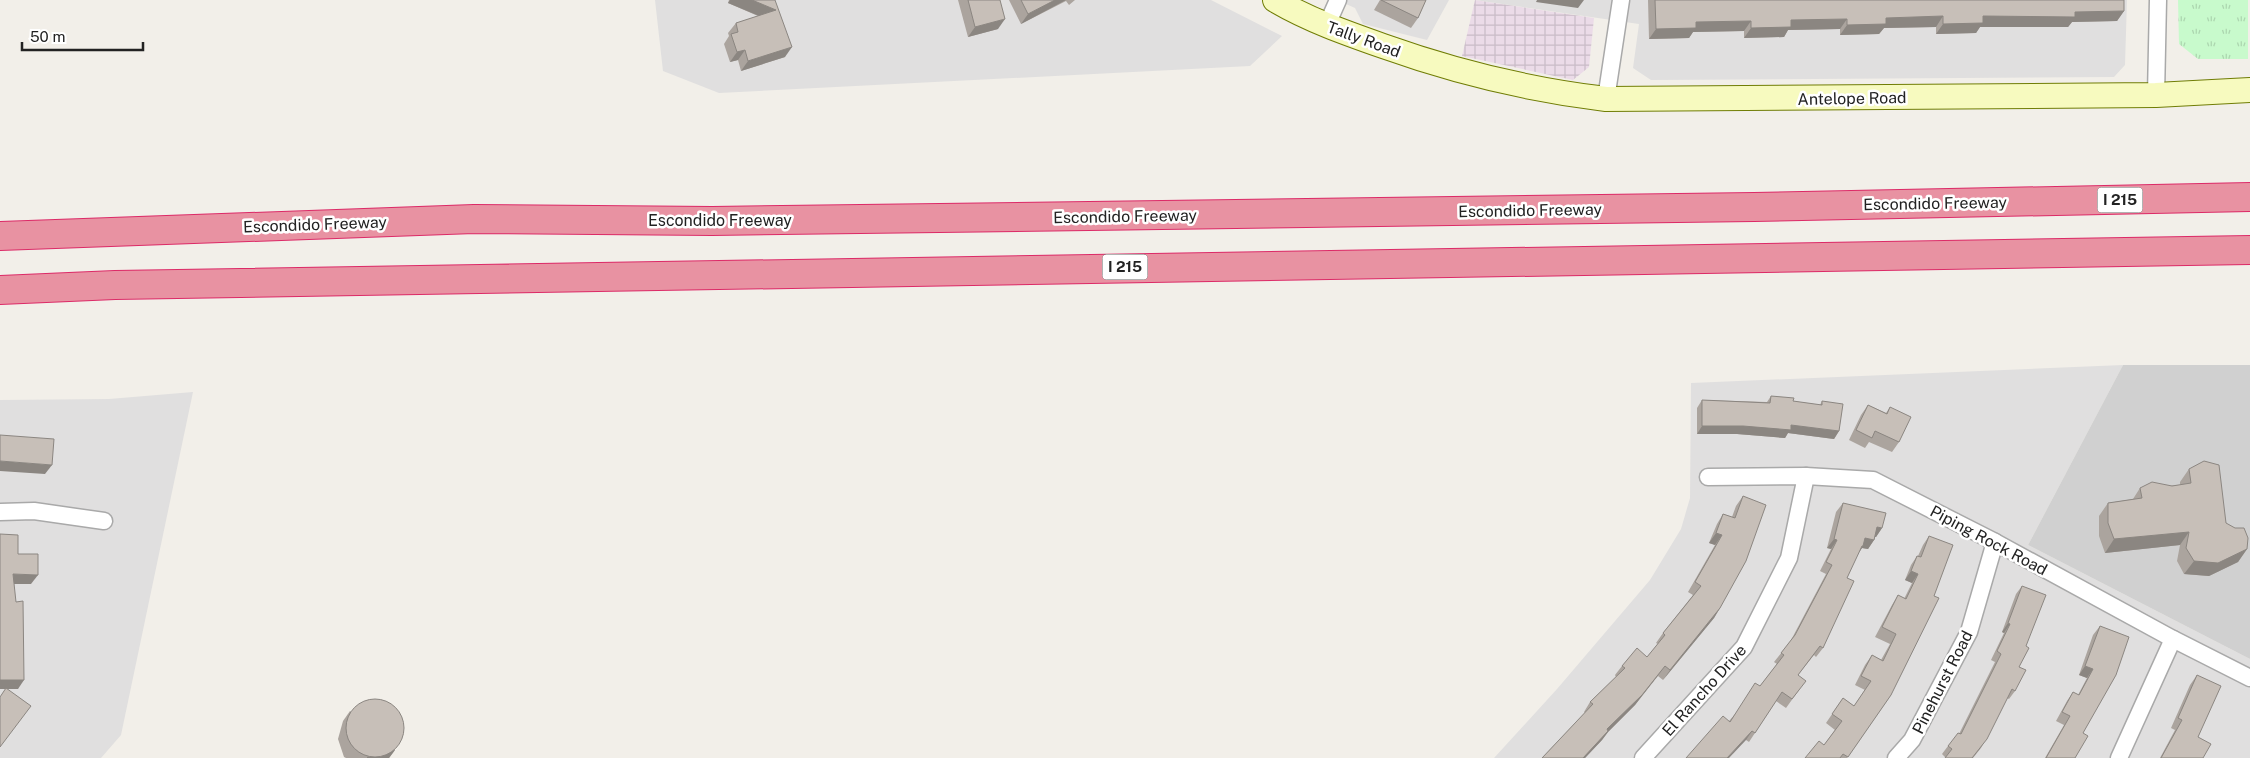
<svg xmlns="http://www.w3.org/2000/svg" width="2250" height="758" viewBox="0 0 2250 758" font-family="'Public Sans',sans-serif">
<style>
.residential{fill:#e0dfdf}
.industrial{fill:url(#industrial-grid)}
.religious{fill:#d0d0d0}
.park{fill:url(#park-tufts)}
.lines{fill:none;stroke-linecap:round;stroke-linejoin:round}
.street-casing{stroke:#a9a9a9;stroke-width:19}
.secondary-casing{stroke:#707d05;stroke-width:26}
.highway-casing{stroke:#dc2a67;stroke-width:30}
.street{stroke:#fff;stroke-width:16}
.secondary{stroke:#f7fabf;stroke-width:24}
.highway{stroke:#e892a2;stroke-width:28}
.wall{fill:#aba49e}
.shaded-wall{fill:#8b8681}
.building{fill:#c7bfb8;stroke:#8b8681}
.labels{text-anchor:middle;stroke-width:5;stroke-linejoin:round;paint-order:stroke}
.shield{fill:#fff;stroke:#646464;stroke-width:1}
.shield-label{font-size:15px;font-weight:bold;fill:#222}
.street-label{font-size:16px;fill:#222;stroke:#fff}
</style>
<defs>
<pattern id="industrial-grid" width="8" height="8" patternUnits="userSpaceOnUse" patternTransform="scale(1.25)"><rect width="8" height="8" fill="#ebdbe8"/><path d="M0 4h8M4 0v8" fill="none" stroke="#c9bcc7"/></pattern>
<pattern id="park-tufts" width="24" height="20" patternUnits="userSpaceOnUse" patternTransform="scale(1.25)"><rect width="24" height="20" fill="#c8facc"/><path d="M3 7l-1-3M5 7V3M7 7l1-3M15 17l-1-3M17 17v-4M19 17l1-3" fill="none" stroke="#acd6af"/></pattern>
</defs>
<rect width="100%" height="100%" fill="#f2efe9"/>
<g class="residential">
<path d="M655 0H1211L1282 36 1250 66 719 93 663 71Z"/>
<path d="M1337 0H1449L1427 40 1363 24 1355 8Z"/>
<path d="M1475 0H2127L2125 65 2114 77 1651 80 1633 68 1639 24Z"/>
<path d="M2123 365 2028 545 2250 659V758H1494L1557 689 1650 580 1681 529 1690 498 1691 383Z"/>
<path d="M193 392 121 735 101 758H0V400L109 399Z"/>
</g>
<path class="industrial" d="M1475 0 1594 18 1589 67 1573 80 1462 56Z"/>
<path class="religious" d="M2123 365H2250V659L2028 545Z"/>
<path class="park" d="M2178 0H2248V59H2198L2179 44Z"/>
<g class="lines">
<g class="street-casing">
<g id="street">
<path d="M1326 27 1338 0"/>
<path d="M2156 95 2158 0"/>
<path d="M1606 99 1621 0"/>
<path d="M1708 477 1806 476 1873 480 1995 542 2173 639 2250 678"/>
<path d="M0 512 34 511 104 521"/>
<path d="M1643 758 1744 647 1789 558 1806 476"/>
<path d="M1896 758 1912 740 1969 632 1995 542"/>
<path d="M2119 758 2173 639"/>
</g>
</g>
<g class="secondary-casing">
<path id="secondary" d="M1275 0C1309 20 1346 33 1383 46 1456 72 1530 90 1606 99L2156 95 2250 90"/>
</g>
<g class="highway-casing">
<g id="highway">
<path d="M0 236 474 219 712 221 1754 207 2250 197"/>
<path d="M0 290 115 285 2250 250"/>
</g>
</g>
<use href="#street" class="street"/>
<use href="#secondary" class="secondary"/>
<use href="#highway" class="highway"/>
</g>
<g class="wall">
<path d="M729 0H775L785 57 741 71 738 60 730 62 724 44 729 36 728 33 736 23 758 16 728 3Z"/>
<path d="M958 0H1000L998 29 968 37Z"/>
<path d="M1009 0H1075L1069 5 1066 1 1021 24Z"/>
<path d="M1380 0H1426L1418 18 1411 28 1374 10Z"/>
<path d="M1648 0H2124V11L2117 21 2072 22 2068 27H1980L1976 33 1936 34V27L1884 28 1879 34 1840 35V29L1788 30 1784 37 1744 38V31L1693 32 1689 38 1649 39Z"/>
<path d="M1771 396 1793 401 1820 405 1822 401 1839 431 1834 439 1788 433 1785 438 1737 434H1697V408L1702 400 1767 402Z"/>
<path d="M1868 405 1886 413 1890 407 1899 442 1892 452 1869 442 1865 448 1849 440 1861 415Z"/>
<path d="M2189 469 2226 523 2247 549 2238 562 2209 576 2184 574 2177 561 2180 545 2105 553 2099 536V516L2108 503 2133 499 2140 488 2180 485V482Z"/>
<path d="M1743 496 1720 608 1714 618 1663 680 1658 676 1635 705 1608 732 1602 740 1585 758H1542L1585 713 1584 712 1590 702 1616 677 1615 675 1622 666 1647 657 1658 644 1656 643 1663 633 1693 595 1688 592 1715 545 1709 543 1717 524 1723 514 1732 517 1736 506Z"/>
<path d="M1843 503 1882 528 1876 537H1875L1874 540 1868 549 1862 548 1857 555 1847 578 1823 648 1816 657 1814 655 1798 675 1799 690 1786 708 1776 701 1749 742 1746 740 1729 721 1760 686 1777 664 1774 662 1790 642 1826 574 1820 571 1831 549 1827 548 1836 512Z"/>
<path d="M1929 536 1891 695 1847 758H1805L1824 745 1835 730 1826 723 1843 698 1854 706 1865 690 1855 685 1865 665 1872 655 1881 660 1890 644 1875 637 1892 605 1898 595 1904 599 1912 583 1905 580 1911 565 1917 556H1918L1923 545Z"/>
<path d="M2022 586 2019 667 2015 691 2009 699 2007 698 1981 748 1973 758H1945V757L1942 754 1948 746 1959 734 1995 662 1991 660 2004 633 2002 632 2016 594Z"/>
<path d="M2100 626 2083 733 2075 758H2045L2064 725 2056 721 2067 701 2073 692 2078 695 2087 678 2079 675 2093 635Z"/>
<path d="M2197 675 2198 737 2203 758H2160L2175 730 2171 728 2190 685Z"/>
<path d="M350 711 395 750 389 758H346L344 757 338 739 343 721Z"/>
</g>
<g class="shaded-wall">
<path d="M730 0H752L776 10 769 20 728 3Z"/>
<path d="M1055 0H1066L1021 24 1028 14Z"/>
<path d="M1537 0H1584L1578 8 1536 2Z"/>
<path d="M2124 11 2117 21 2072 22 2068 27H1980L1976 33 1936 34 1943 24 1983 16 2075 12Z"/>
<path d="M1943 16 1936 27 1884 28 1879 34 1840 35 1847 25 1886 18Z"/>
<path d="M1005 19 998 29 968 37 975 27Z"/>
<path d="M1847 19 1840 29 1788 30 1784 37 1744 38 1751 28 1791 20Z"/>
<path d="M1751 21 1744 31 1693 32 1689 38 1649 39 1656 29 1696 22Z"/>
<path d="M792 47 785 57 741 71 748 61Z"/>
<path d="M745 50 738 60 730 62 737 52Z"/>
<path d="M1791 425 1839 431 1834 439 1788 433 1785 438 1737 434H1697L1702 426Z"/>
<path d="M0 461 52 465 45 474 0 471Z"/>
<path d="M1877 527 1882 528 1876 537 1871 536Z"/>
<path d="M2189 532 2180 545 2105 553 2114 539Z"/>
<path d="M1716 533 1722 535 1715 545 1709 543Z"/>
<path d="M1865 538 1874 540 1868 549 1862 548 1857 555Z"/>
<path d="M1834 539 1837 540 1831 549 1827 548Z"/>
<path d="M2247 549 2238 562 2209 576 2184 574 2194 561Z"/>
<path d="M1911 571 1918 574 1912 583 1905 580Z"/>
<path d="M13 574 38 575 31 584H7Z"/>
<path d="M1720 608 1714 618 1663 680 1670 670Z"/>
<path d="M2008 623 2010 624 2004 633 2002 632Z"/>
<path d="M1665 666 1635 705 1608 732 1602 740 1585 758H1583L1607 729Z"/>
<path d="M2085 666 2093 669 2087 678 2079 675Z"/>
<path d="M0 680H24L18 689H0Z"/>
<path d="M1752 731 1746 740 1729 758H1727Z"/>
<path d="M395 750 389 758H367V757Z"/>
</g>
<g class="building">
<path d="M752 0H775L792 47 748 61 745 50 737 52 731 34 738 32 736 23 776 10Z"/>
<path d="M968 0H1000L1005 19 975 27Z"/>
<path d="M1021 0H1055L1028 14Z"/>
<path d="M1381 0H1426L1418 18Z"/>
<path d="M1655 0H2124V11L2075 12V17L1983 16V23L1943 24V16L1886 18V24L1847 25V19L1791 20V27L1751 28V21L1696 22V28L1656 29Z"/>
<path d="M1771 396 1794 398 1793 401 1822 405V401L1843 404 1839 431 1791 425V430L1743 426H1702V400L1770 403Z"/>
<path d="M1868 405 1887 414 1890 407 1911 417 1899 442 1875 431 1872 438 1856 430Z"/>
<path d="M0 435 54 439 52 465 0 461Z"/>
<path d="M2204 461 2219 465 2226 523 2235 528H2244L2248 538 2247 549 2218 563 2194 561 2186 548 2189 532 2114 539 2108 523V503L2142 498 2140 488 2152 482 2172 486 2191 483 2189 469Z"/>
<path d="M1743 496 1766 505 1746 561 1720 608 1670 670 1665 666 1642 695 1607 729 1608 731 1583 758H1542L1593 704 1590 702 1625 668 1622 666 1637 648 1647 657 1665 635 1663 633 1701 586 1695 582 1722 535 1716 533 1723 514 1735 518Z"/>
<path d="M1843 503 1886 513 1882 528 1877 527 1874 540 1865 538 1863 546H1862L1847 578 1854 581 1823 648 1820 646 1798 675 1806 681 1792 699 1782 692 1755 733 1752 731 1727 758H1686L1723 716 1730 722 1755 683 1760 686 1784 655 1781 653 1795 635 1832 565 1826 562 1837 540 1834 539Z"/>
<path d="M0 534 18 535V554H38V575L13 574 16 602 23 601 24 680H0Z"/>
<path d="M1929 536 1953 545 1934 596 1939 598 1891 695 1848 757 1843 754 1840 758H1805L1819 741 1824 745 1842 721 1832 714 1843 698 1854 706 1871 681 1861 676 1872 655 1883 661 1896 634 1882 627 1898 595 1906 599 1918 574 1911 571 1917 556 1921 557Z"/>
<path d="M2022 586 2046 595 2026 646 2029 648 2019 667 2026 670 2015 691 2012 689 1987 739 1972 758H1945L1952 749 1948 746 1958 733 1961 734 2001 654 1997 651 2010 624 2008 623Z"/>
<path d="M2100 626 2129 637 2116 675 2083 733 2088 736 2075 758H2046L2070 716 2062 712 2073 692 2079 695 2093 669 2085 666Z"/>
<path d="M2197 675 2221 686 2198 737 2211 744 2203 758H2161L2182 720 2178 718Z"/>
<path d="M6 688 31 706 0 747V697Z"/>
<circle cx="375" cy="728" r="29"/>
</g>
<g class="labels">
<g class="shield">
<rect x="2097.5" y="187.5" width="45" height="25" rx="4"/>
<rect x="1102.5" y="254.5" width="45" height="25" rx="4"/>
</g>
<g class="shield-label">
<text x="2120" y="205">I 215</text>
<text x="1125" y="272">I 215</text>
</g>
<g class="street-label">
<text transform="translate(1364 39) rotate(20)" y="6">Tally Road</text>
<text transform="translate(1852 98) rotate(-1)" y="6">Antelope Road</text>
<text transform="translate(1935 203) rotate(-1)" y="6">Escondido Freeway</text>
<text transform="translate(1530 210) rotate(-1)" y="6">Escondido Freeway</text>
<text transform="translate(1125 216) rotate(-1)" y="6">Escondido Freeway</text>
<text x="720" y="226">Escondido Freeway</text>
<text transform="translate(315 224) rotate(-2)" y="6">Escondido Freeway</text>
<text transform="translate(1989 540) rotate(28)" y="6">Piping Rock Road</text>
<text transform="translate(1942 682) rotate(-63)" y="6">Pinehurst Road</text>
<text transform="translate(1704 690) rotate(-48)" y="6">El Rancho Drive</text>
</g>
</g>
<path d="M22 42v8h121v-8" fill="none" stroke="#222222" stroke-width="2.5"/>
<text x="30" y="42" font-size="15" fill="#222222" stroke="#ffffff" stroke-width="4" paint-order="stroke">50 m</text>
</svg>
